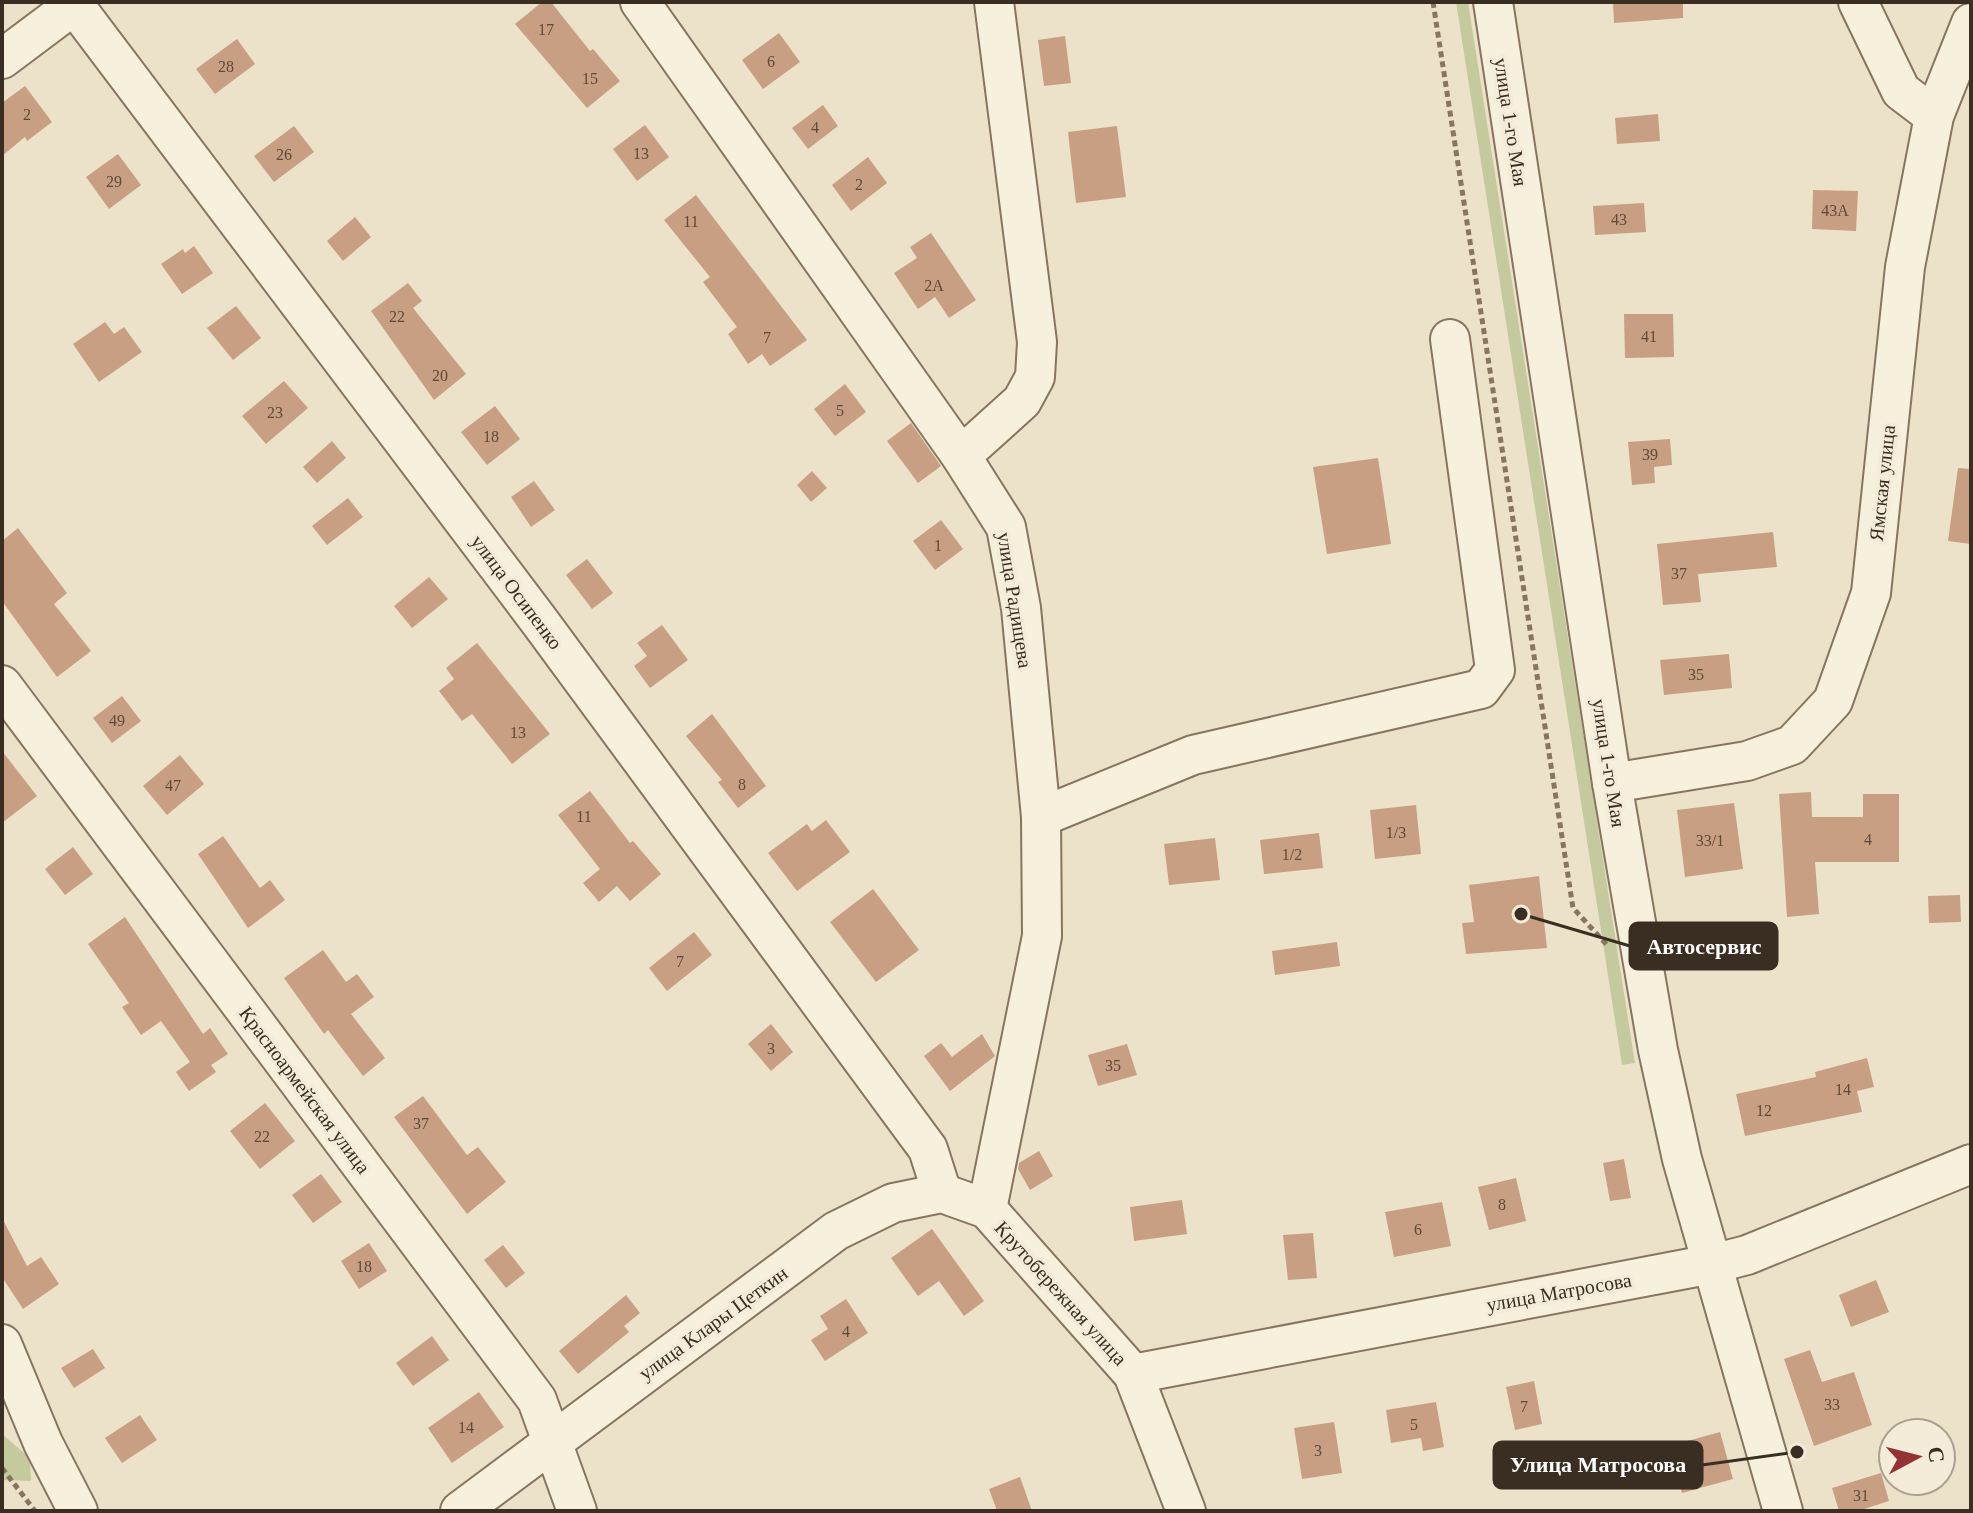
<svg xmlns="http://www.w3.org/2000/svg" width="1973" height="1513" viewBox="0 0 1973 1513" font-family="Georgia,serif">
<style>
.green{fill:#c5ca9e}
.building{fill:#c89f82}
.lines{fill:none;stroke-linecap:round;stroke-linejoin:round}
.minor-casing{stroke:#88755f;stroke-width:42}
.path{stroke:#88755f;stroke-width:5;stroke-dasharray:6 4;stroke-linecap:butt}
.minor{stroke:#f7f0dd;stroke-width:38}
.labels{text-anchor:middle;stroke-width:7;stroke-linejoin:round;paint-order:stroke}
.number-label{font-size:16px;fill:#5e4a3a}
.street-label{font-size:20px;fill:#3a2d22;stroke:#f4ecd9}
.leader{fill:none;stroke:#3a2d22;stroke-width:3}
.callout-dot{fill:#3a2d22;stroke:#f4ecd9;stroke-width:3}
.callout{fill:#3a2d22;stroke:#3a2d22;stroke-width:3}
.callout-label{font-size:22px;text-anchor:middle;font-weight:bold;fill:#fff}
</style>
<rect width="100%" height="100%" fill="#ece2ca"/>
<g class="green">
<path d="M1456 2H1468L1635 1063 1622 1065Z"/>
<path d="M2 1434 30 1458 31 1481 2 1480Z"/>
</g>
<g class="building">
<path d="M542 2H551L590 51 593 49 620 81 587 108 515 24Z"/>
<path d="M1613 2H1683V18L1614 23Z"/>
<path d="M779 33 800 62 763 89 742 60Z"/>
<path d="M1065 36 1071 83 1044 86 1038 40Z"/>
<path d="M237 39 255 64 215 94 196 69Z"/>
<path d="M25 86 52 122 27 141 25 137 2 156V103Z"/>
<path d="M823 105 838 126 808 149 792 128Z"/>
<path d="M1658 114 1660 141 1617 144 1615 118Z"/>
<path d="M645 125 669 157 637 181 613 149Z"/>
<path d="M294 126 314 152 274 182 254 156Z"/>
<path d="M1117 126 1126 197 1076 203 1068 132Z"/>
<path d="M118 154 141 185 109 209 86 177Z"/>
<path d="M868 157 887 183 851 211 832 185Z"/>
<path d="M1813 190 1858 191 1856 231 1812 229Z"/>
<path d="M696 195 807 340 770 366 762 354 748 364 728 334 737 327 703 282 710 277 664 220Z"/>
<path d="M1644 203 1646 232 1595 235 1593 206Z"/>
<path d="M355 217 371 237 343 261 327 241Z"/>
<path d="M931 233 976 300 949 318 935 297 918 309 894 273 917 258 910 247Z"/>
<path d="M194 246 213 273 182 294 161 264 183 249 185 253Z"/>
<path d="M408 283 422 301 413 308 466 374 434 400 371 311Z"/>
<path d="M236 306 261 338 233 360 207 328Z"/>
<path d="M1624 314H1673L1674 357 1625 358Z"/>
<path d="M105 322 114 334 124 327 142 352 99 382 73 344Z"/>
<path d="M284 381 308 408 266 444 242 416Z"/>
<path d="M845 384 866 412 835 436 814 409Z"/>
<path d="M495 406 520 439 487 465 461 432Z"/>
<path d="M911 423 941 466 918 483 887 441Z"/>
<path d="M1670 439 1672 465 1654 467 1655 483 1632 485 1628 442Z"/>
<path d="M332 441 346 458 317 483 303 467Z"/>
<path d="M1378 458 1391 544 1327 554 1313 467Z"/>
<path d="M1958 468 1971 469V544L1948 541Z"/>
<path d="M812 471 827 488 811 502 797 485Z"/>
<path d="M534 481 555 510 531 527 511 497Z"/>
<path d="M348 498 363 517 327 545 312 526Z"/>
<path d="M941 520 963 549 935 570 913 541Z"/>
<path d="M18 528 67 593 54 604 91 651 57 677 2 601V541Z"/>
<path d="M1773 532 1777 567 1698 574 1701 602 1663 605 1657 544Z"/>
<path d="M587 559 613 593 592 609 566 575Z"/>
<path d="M429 577 448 599 412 628 394 606Z"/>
<path d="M662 625 688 660 650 688 634 666 647 656 637 643Z"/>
<path d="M477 643 550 734 512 764 472 714 462 721 439 691 454 679 446 668Z"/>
<path d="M1729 654 1732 688 1664 695 1660 660Z"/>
<path d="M122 696 141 721 112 743 93 718Z"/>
<path d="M712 714 766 786 738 808 718 782 722 780 686 736Z"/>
<path d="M2 751 37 796 2 823Z"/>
<path d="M180 755 204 784 167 815 143 786Z"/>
<path d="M590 791 630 843 633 841 661 874 630 901 617 886 599 902 583 883 600 869 558 815Z"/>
<path d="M1811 792 1812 817H1863V794H1899V862H1815L1819 914 1787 917 1779 794Z"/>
<path d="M1734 803 1743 869 1685 877 1677 810Z"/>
<path d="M1416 805 1421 854 1375 859 1370 810Z"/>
<path d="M826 820 850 852 797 891 768 853 807 824 812 831Z"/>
<path d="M1319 833 1323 868 1264 874 1260 840Z"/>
<path d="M223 836 260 888 270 880 285 900 248 928 198 854Z"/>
<path d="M1215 838 1220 880 1169 885 1164 844Z"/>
<path d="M73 847 93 874 65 895 45 869Z"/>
<path d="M1539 876 1547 948 1466 954 1462 923 1474 922 1469 885Z"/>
<path d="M873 889 919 950 876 982 830 922Z"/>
<path d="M1960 895 1961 922 1929 923 1928 896Z"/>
<path d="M125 917 203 1034 210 1028 228 1054 211 1065 216 1072 189 1091 176 1072 190 1062 161 1021 141 1035 122 1007 129 1003 88 944Z"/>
<path d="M694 932 712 955 667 991 649 968Z"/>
<path d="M1337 942 1340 966 1275 975 1272 951Z"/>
<path d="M323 950 346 982 357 974 374 997 351 1014 385 1058 363 1076 328 1030 324 1034 284 978Z"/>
<path d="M771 1024 793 1052 771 1071 748 1044Z"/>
<path d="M982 1034 995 1056 950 1091 924 1056 941 1043 952 1057Z"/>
<path d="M1127 1044 1137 1075 1098 1086 1088 1055Z"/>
<path d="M1867 1058 1874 1087 1857 1091 1862 1112 1745 1136 1736 1094 1816 1077 1815 1072Z"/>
<path d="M423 1096 467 1155 478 1147 506 1182 467 1214 394 1117Z"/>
<path d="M265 1103 295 1141 260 1169 230 1131Z"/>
<path d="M1039 1151 1053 1176 1030 1190 1018 1169 1019 1163Z"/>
<path d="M1624 1159 1631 1198 1610 1201 1603 1163Z"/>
<path d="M321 1174 342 1202 313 1223 292 1195Z"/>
<path d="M1516 1178 1526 1221 1489 1230 1478 1187Z"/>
<path d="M1182 1200 1187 1234 1134 1241 1130 1207Z"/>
<path d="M1442 1202 1451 1246 1394 1257 1385 1212Z"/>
<path d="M2 1218 27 1266 41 1257 59 1284 23 1309 2 1277Z"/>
<path d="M932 1229 984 1301 964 1316 939 1281 918 1296 891 1258Z"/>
<path d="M1313 1233 1317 1278 1288 1280 1283 1235Z"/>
<path d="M369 1243 387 1271 359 1289 341 1261Z"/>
<path d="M503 1245 525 1273 506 1288 484 1260Z"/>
<path d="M1876 1280 1889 1312 1851 1327 1839 1295Z"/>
<path d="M626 1295 640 1313 624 1326 629 1332 578 1374 559 1351Z"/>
<path d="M846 1299 868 1333 825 1361 811 1340 828 1329 820 1316Z"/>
<path d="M432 1336 449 1360 413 1386 396 1363Z"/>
<path d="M93 1349 105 1368 74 1388 61 1368Z"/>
<path d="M1810 1350 1822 1382 1854 1372 1872 1425 1814 1446 1784 1359Z"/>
<path d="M1534 1381 1542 1424 1515 1430 1506 1387Z"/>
<path d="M479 1392 504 1427 452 1463 428 1428Z"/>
<path d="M1436 1402 1444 1447 1423 1451 1421 1438 1391 1443 1386 1410Z"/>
<path d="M140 1415 157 1440 122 1463 105 1438Z"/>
<path d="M1334 1422 1342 1473 1302 1479 1294 1428Z"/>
<path d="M1720 1432 1733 1479 1682 1493 1669 1446Z"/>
<path d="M1881 1473 1889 1501 1858 1511H1839L1832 1488Z"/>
<path d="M1020 1477 1032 1511H997L989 1489Z"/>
</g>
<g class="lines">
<g class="minor-casing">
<g id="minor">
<path d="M72 2 540 622 928 1149 942 1193"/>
<path d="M640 2 961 456 1006 527 1021 608 1041 817 1042 936 987 1209"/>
<path d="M1493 2 1612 783 1658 1050 1682 1159 1783 1511"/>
<path d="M1858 2 1901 91 1934 116"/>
<path d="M2 59 78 2"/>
<path d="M961 456 1022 401 1035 377 1037 342 994 2"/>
<path d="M2 685 537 1400 577 1511"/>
<path d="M1612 783 1747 761 1792 745 1833 701 1871 593 1905 267 1934 116 1971 23"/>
<path d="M1041 817 1193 755 1481 689 1495 670 1450 339"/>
<path d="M2 1344 43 1443 78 1511"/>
<path d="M1133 1374 1712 1264 1747 1255 1971 1164"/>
<path d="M460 1511 836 1231 893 1203 942 1193 987 1209 1133 1374 1186 1511"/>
</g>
</g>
<g class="path">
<path d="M1433 2 1573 908 1607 945"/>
<path d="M2 1468 35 1511"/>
</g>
<use href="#minor" class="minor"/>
</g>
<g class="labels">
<g class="number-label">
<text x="546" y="35">17</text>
<text x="771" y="67">6</text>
<text x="226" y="72">28</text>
<text x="590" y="84">15</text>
<text x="27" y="120">2</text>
<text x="815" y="133">4</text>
<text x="641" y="159">13</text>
<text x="284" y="160">26</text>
<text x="114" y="187">29</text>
<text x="859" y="190">2</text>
<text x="1835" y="216">43А</text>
<text x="1619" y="225">43</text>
<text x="691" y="227">11</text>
<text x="934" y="291">2А</text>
<text x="397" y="322">22</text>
<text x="1649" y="342">41</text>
<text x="767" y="343">7</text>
<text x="440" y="381">20</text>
<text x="840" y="416">5</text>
<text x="275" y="418">23</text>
<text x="491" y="442">18</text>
<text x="1650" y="460">39</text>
<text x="938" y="551">1</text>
<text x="1679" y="579">37</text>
<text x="1696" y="680">35</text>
<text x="117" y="726">49</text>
<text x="518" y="738">13</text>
<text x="742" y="790">8</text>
<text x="173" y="791">47</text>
<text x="584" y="822">11</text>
<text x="1396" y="838">1/3</text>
<text x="1868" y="845">4</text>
<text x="1710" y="846">33/1</text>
<text x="1292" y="860">1/2</text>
<text x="680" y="967">7</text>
<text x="771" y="1054">3</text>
<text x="1113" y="1071">35</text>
<text x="1843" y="1095">14</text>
<text x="1764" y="1116">12</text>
<text x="421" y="1129">37</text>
<text x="262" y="1142">22</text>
<text x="1502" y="1210">8</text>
<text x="1418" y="1235">6</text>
<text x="364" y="1272">18</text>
<text x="846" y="1337">4</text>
<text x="1832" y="1410">33</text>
<text x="1524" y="1412">7</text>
<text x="1414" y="1430">5</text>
<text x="466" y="1433">14</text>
<text x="1318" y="1456">3</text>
<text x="1861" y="1501">31</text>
</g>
<g class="street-label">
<text transform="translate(1511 122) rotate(81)" y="7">улица 1-го Мая</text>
<text transform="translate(1882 483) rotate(-84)" y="7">Ямская улица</text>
<text transform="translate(517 592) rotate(53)" y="7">улица Осипенко</text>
<text transform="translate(1015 600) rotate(81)" y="7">улица Радищева</text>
<text transform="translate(1609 763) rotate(81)" y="7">улица 1-го Мая</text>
<text transform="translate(305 1090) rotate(53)" y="7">Красноармейская улица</text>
<text transform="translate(1559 1292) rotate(-10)" y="7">улица Матросова</text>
<text transform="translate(1061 1293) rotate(48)" y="7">Крутобережная улица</text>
<text transform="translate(713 1323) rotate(-36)" y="7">улица Клары Цеткин</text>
</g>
</g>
<path class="leader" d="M1521 914L1630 946M1797 1452L1702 1465"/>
<g class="callout-dot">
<circle cx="1521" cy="914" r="8"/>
<circle cx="1797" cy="1452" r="8"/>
</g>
<g class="callout">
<rect x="1630" y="923" width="147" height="46" rx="8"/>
<rect x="1494" y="1442" width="208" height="46" rx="8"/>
</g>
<g class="callout-label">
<text x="1704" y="954">Автосервис</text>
<text x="1598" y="1472">Улица Матросова</text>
</g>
<rect width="1973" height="1513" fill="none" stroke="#3a2d22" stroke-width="8"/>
<g transform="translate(1917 1457) rotate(83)"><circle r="38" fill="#f4ecd9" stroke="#aaa090" stroke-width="2"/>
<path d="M0-6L14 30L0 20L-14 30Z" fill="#943333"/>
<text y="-12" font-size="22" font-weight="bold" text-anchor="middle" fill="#3a2d22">С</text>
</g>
</svg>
